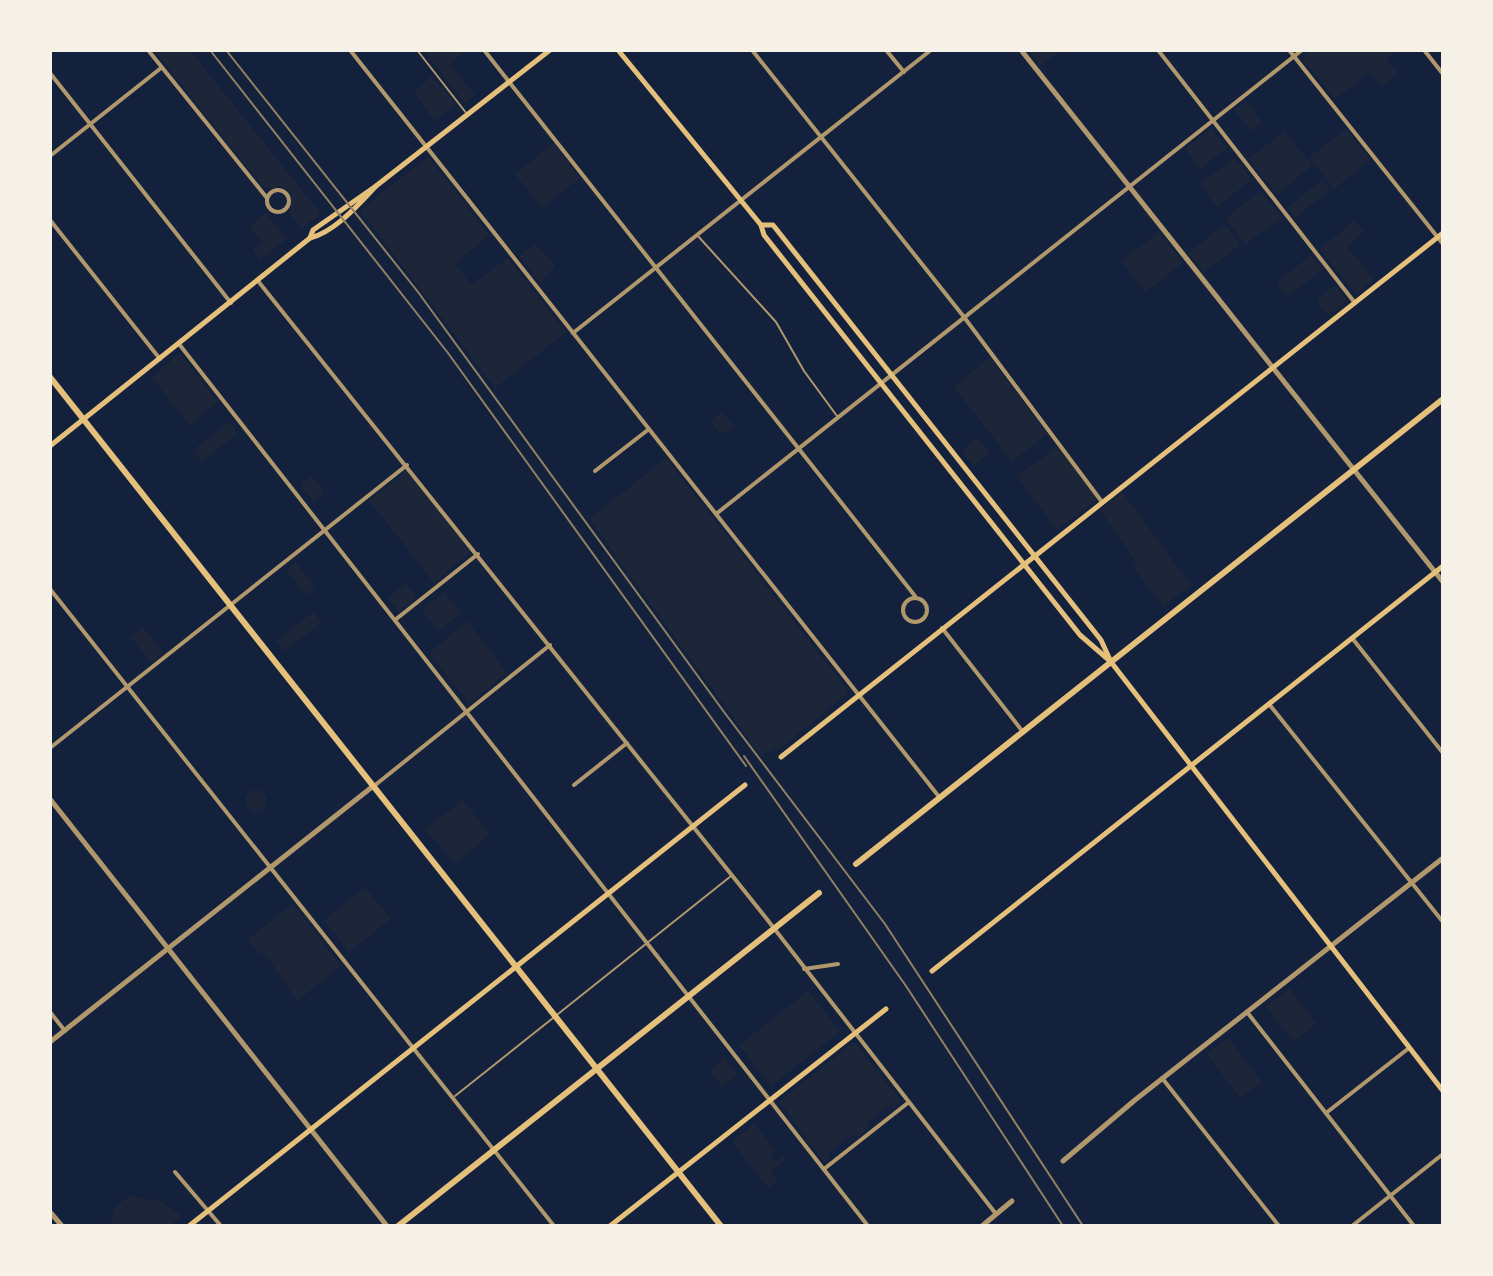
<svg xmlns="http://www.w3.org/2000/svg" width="1493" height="1276" viewBox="0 0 1493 1276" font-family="'Public Sans',sans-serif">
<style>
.green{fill:#1d2539}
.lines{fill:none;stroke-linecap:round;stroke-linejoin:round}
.service{stroke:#b1986c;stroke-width:2}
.minor{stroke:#b1986c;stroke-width:4}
.tertiary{stroke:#b1986c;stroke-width:5}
.secondary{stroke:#e5c07b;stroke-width:5}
.primary{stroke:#e5c07b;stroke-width:6}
.rail{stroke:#918062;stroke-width:2}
</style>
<rect width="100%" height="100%" fill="#14213d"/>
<g class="green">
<path d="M154 50H190L321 214 301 229 289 212 292 193 281 186 268 189 261 185Z"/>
<path d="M427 50H467L450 64 475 95 465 103 424 52Z"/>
<path d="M1028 50H1062L1040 66Z"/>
<path d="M1309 50H1397L1387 58 1398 73 1381 87 1369 73 1335 99 1302 58Z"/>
<path d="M432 76 456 104 434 120 414 92Z"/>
<path d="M1246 101 1262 122 1251 131 1234 110Z"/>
<path d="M1211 128 1227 148 1200 169 1185 149Z"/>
<path d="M1346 129 1370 160 1334 189 1309 157Z"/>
<path d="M1285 131 1312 166 1277 195 1248 159Z"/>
<path d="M553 143 580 178 542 208 515 174Z"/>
<path d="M428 157 490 235 455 263 471 285 508 258 566 332 495 388 360 210Z"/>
<path d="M1235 158 1252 180 1216 207 1200 184Z"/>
<path d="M1322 180 1330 190 1295 218 1287 208Z"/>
<path d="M1261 191 1282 217 1245 245 1225 218Z"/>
<path d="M266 213 286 239 260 260 252 250 262 242 250 226Z"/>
<path d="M1355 220 1364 232 1347 247 1374 280 1356 294 1319 249Z"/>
<path d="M1224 224 1240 245 1204 272 1188 253Z"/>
<path d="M1159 232 1183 263 1145 292 1121 261Z"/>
<path d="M535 244 555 266 540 283 519 256Z"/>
<path d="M1311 255 1323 269 1287 297 1276 283Z"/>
<path d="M1335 285 1347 301 1328 316 1316 300Z"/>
<path d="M177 355H181L218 402 189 425 152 378Z"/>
<path d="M990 357 1047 434 1012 462 954 387Z"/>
<path d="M722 411 734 426 727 432H719L710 421Z"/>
<path d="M229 422 238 433 201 462 193 450Z"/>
<path d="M978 437 989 453 973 466 961 450Z"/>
<path d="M1058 446 1097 499 1057 530 1017 476Z"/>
<path d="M666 458 849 692 777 751 775 747 762 757 589 519Z"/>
<path d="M407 471 471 552 434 583 369 500Z"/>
<path d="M311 476 325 493 314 502 301 485Z"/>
<path d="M1122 492 1191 585 1163 607 1133 566 1137 563 1100 510Z"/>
<path d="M296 563 315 587 306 595 286 570Z"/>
<path d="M406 583 417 598 399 612 388 598Z"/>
<path d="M444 592 461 614 438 631 422 610Z"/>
<path d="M313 612 322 622 284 651 276 641Z"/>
<path d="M467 621 507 673 469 703 429 653Z"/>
<path d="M143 627 163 652 150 662 131 637Z"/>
<circle cx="256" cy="801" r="11"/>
<path d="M463 800 490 835 455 863 425 829Z"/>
<path d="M365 887 391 919 349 952 324 920Z"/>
<path d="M293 904 341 966 297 1001 264 952 260 955 248 939Z"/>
<path d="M1289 988 1316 1024 1293 1041 1266 1007Z"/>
<path d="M808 991 840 1031 771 1086 739 1045Z"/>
<path d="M1228 1038 1262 1082 1240 1098 1207 1054Z"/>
<path d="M854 1042 901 1101 894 1108 889 1105 867 1122 869 1128 857 1137 852 1135 828 1153 830 1159 824 1162 782 1105 777 1103Z"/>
<path d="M724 1057 738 1074 722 1087 710 1071Z"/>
<path d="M755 1123 775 1150 770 1155 776 1161 782 1156 785 1160 771 1171 778 1180 768 1188 732 1142Z"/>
<path d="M129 1196 160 1201 181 1216 170 1226H111L115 1207Z"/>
</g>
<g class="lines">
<g class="service">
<path d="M417 50 467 114"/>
<path d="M697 235 776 322 804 371 837 416"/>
<path d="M558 1014 731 876"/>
<path d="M455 1096 553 1018"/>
</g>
<g class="minor">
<path d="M148 50 267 198"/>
<path d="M350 50 940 798"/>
<path d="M484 50 915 596"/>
<path d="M752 50 964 317 1102 502"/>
<path d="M886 50 904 72"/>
<path d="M1158 50 1355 303"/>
<path d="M1289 50 1443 244"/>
<path d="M1424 50 1443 74"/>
<path d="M50 73 231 303"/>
<path d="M50 156 161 68"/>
<circle cx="278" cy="201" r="11"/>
<path d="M50 220 160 359"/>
<path d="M258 281 766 918 996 1214"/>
<path d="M573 333 931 50"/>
<path d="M179 344 868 1226"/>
<path d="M595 471 649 429"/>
<path d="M716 514 1302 50"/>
<path d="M50 589 554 1226"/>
<circle cx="915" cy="610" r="12"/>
<path d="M395 620 478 554"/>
<path d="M942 628 1023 732"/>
<path d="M1352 638 1443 753"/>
<path d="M1269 704 1443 922"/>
<path d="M50 748 407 465"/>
<path d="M574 785 627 743"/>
<path d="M374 786 550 645"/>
<path d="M804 969 838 964"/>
<path d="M50 1012 65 1031"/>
<path d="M1247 1012 1414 1226"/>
<path d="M1162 1078 1279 1226"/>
<path d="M1326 1113 1409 1048"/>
<path d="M824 1169 909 1102"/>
<path d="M175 1172 221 1226"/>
<path d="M1352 1226 1443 1154"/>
</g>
<g class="tertiary">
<path d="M1021 50 1443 582"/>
<path d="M50 799 387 1226"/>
<path d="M50 1042 372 787"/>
<path d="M1063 1161 1135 1100 1443 858"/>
<path d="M50 1212 62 1226"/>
<path d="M982 1226 1012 1201"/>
</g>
<g class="secondary">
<path d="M618 50 761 225 764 235 1080 635 1110 661"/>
<path d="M761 225H773L1101 640 1111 662 1443 1091"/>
<path d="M310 238 313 230 376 186 550 50"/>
<path d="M50 446 310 238C335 232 359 204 376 186"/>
<path d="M781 757 1443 233"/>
<path d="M932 971 1443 566"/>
<path d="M189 1226 745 785"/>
<path d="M610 1226 886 1009"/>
</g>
<g class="primary">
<path d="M50 377 721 1226"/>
<path d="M856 864 1443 399"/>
<path d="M398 1226 819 893"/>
</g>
<g class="rail">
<path d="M210 50 448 353 746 766"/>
<path d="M226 50 418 292 724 712 885 924 1083 1226"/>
<path d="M744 756 906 986 1063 1226"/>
</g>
</g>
<rect width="1493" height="1276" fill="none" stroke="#f6f1e7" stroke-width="104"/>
</svg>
